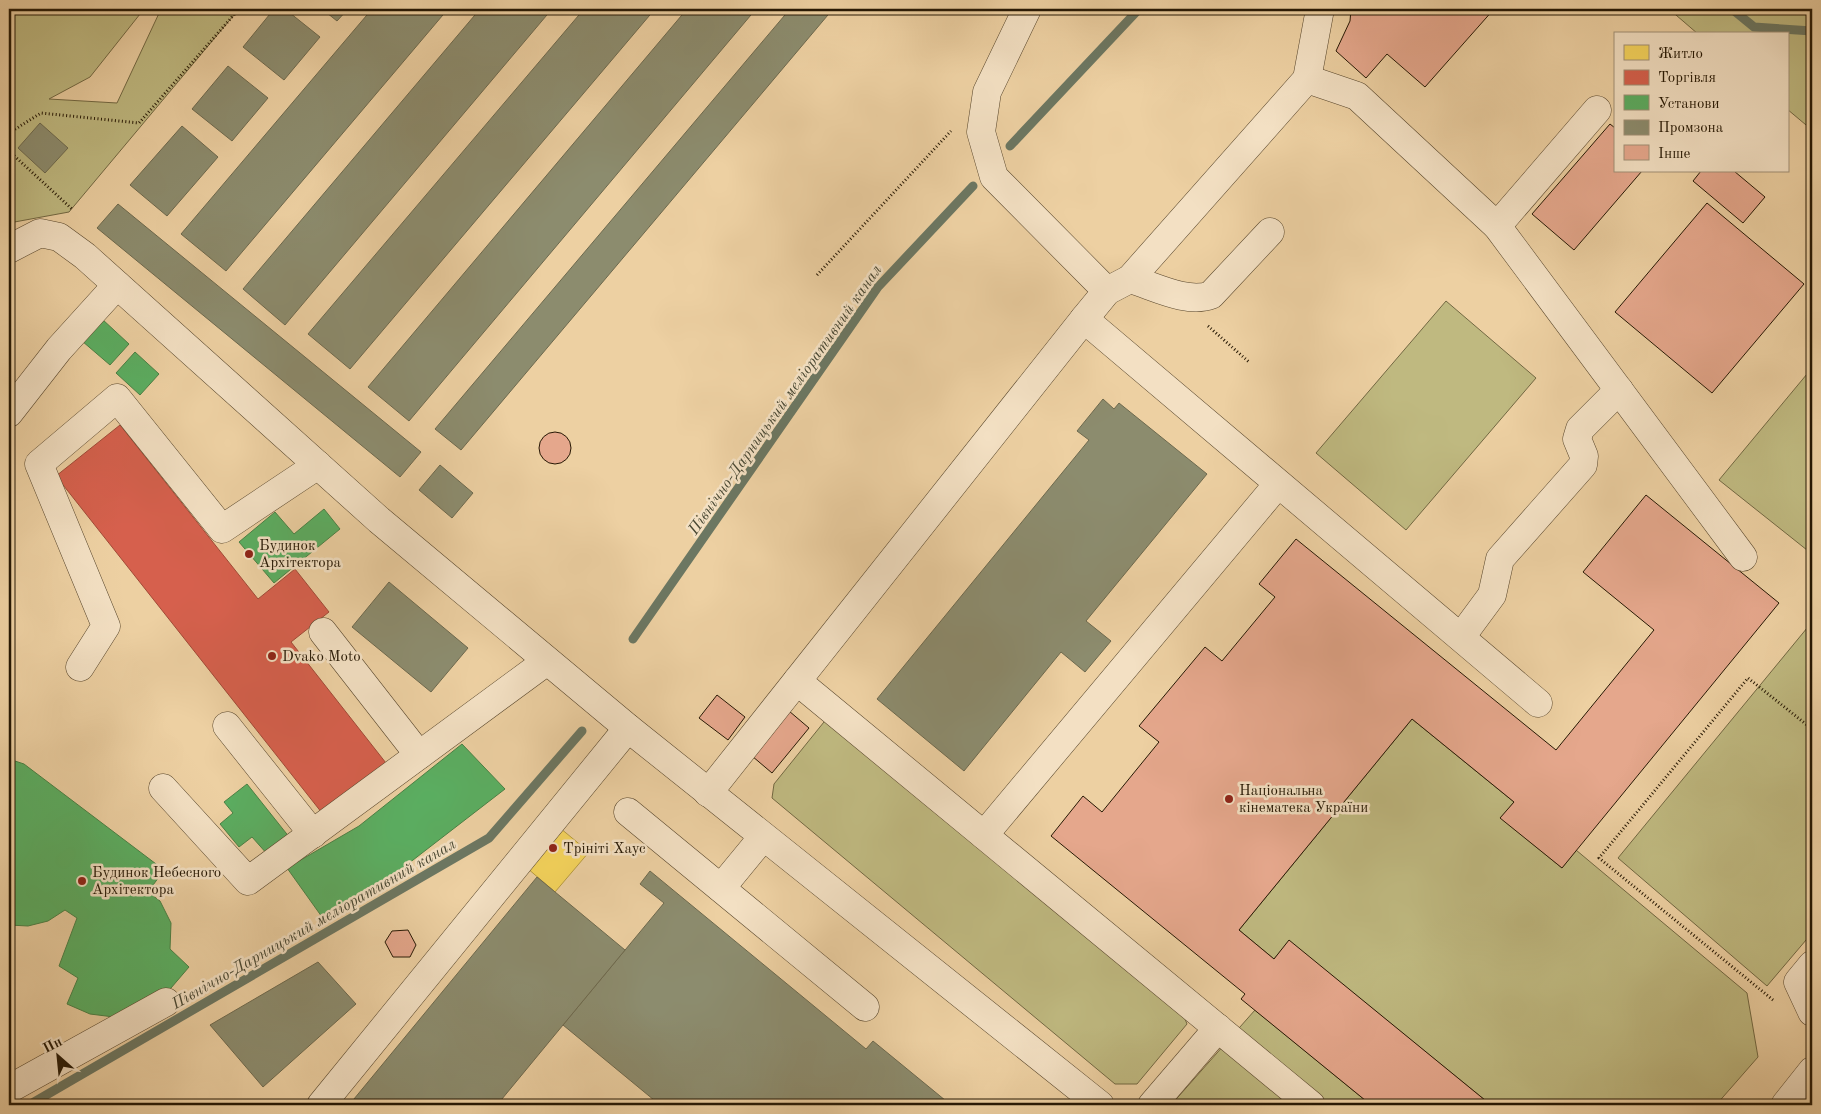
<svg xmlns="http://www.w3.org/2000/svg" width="1821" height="1114" viewBox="0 0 1821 1114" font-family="'Old Standard TT',serif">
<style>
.green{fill:#bfb980;stroke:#726842}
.homes{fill:#f6d55c;stroke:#b89c42}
.shops{fill:#d6604d;stroke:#a14a37}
.public{fill:#5aae61;stroke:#4a8145}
.industry{fill:#8c8c6e;stroke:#6d694e}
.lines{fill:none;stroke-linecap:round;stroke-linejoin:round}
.stream{stroke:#6c7762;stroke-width:9}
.building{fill:#e5a78c;stroke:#261804}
.minor-casing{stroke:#58462c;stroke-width:29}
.path{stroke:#261804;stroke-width:3;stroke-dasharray:1 2.5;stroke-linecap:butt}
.minor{stroke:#f3e0c3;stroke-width:28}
.poi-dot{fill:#8f2418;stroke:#f3e0c3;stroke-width:2}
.labels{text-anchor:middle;stroke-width:5;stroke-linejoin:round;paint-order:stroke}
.poi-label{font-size:15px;fill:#261804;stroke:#f3e0c3;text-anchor:start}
.water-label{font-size:16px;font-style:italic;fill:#494833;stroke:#f3e0c3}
</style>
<rect width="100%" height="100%" fill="#edd0a2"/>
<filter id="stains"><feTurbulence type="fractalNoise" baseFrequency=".004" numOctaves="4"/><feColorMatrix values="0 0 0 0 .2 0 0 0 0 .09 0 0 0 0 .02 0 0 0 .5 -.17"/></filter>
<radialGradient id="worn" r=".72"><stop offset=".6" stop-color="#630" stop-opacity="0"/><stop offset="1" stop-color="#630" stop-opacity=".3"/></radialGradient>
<g class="green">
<path d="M9 9H144L90 77 49 99 117 103 161 9H239L69 212 9 223Z"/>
<path d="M1669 9H1812V130L1787 109V34H1698Z"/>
<path d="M1446 301 1536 378 1406 530 1316 453Z"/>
<path d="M1812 368V554L1719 480Z"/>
<path d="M1812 622V933L1767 986 1618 858Z"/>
<path d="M828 717 1181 1009 1187 1024 1137 1084H1115L772 798 774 784Z"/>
<path d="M1412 719 1514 802 1501 818 1562 868 1576 850 1747 993 1758 1057 1716 1105H1491L1289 941 1274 959 1239 930Z"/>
<path d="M1255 1010 1371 1105H1171Z"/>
</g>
<path class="homes" d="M560 828 589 852 555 892 527 868Z"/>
<path class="shops" d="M120 425 258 599 295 569 329 612 291 642 386 763 322 813 56 476Z"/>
<g class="public">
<path d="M102 319 129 344 110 365 82 341Z"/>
<path d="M135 352 159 374 140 395 116 373Z"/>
<path d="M324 509 340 529 274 583 239 542 275 512 294 534Z"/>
<path d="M462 744 505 789 391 877 322 917 287 868 359 826Z"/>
<path d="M9 759 24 764 164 870 148 892 160 901 171 923 170 949 189 967 159 1002 114 1017 90 1014 67 1004 78 978 59 966 77 918 65 910 48 921 28 926 9 925Z"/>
<path d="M247 784 290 838 268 855 252 837 239 847 220 824 233 813 224 802Z"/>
</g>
<g class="industry">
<path d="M274 9H285L320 37 284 80 243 47Z"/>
<path d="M322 9H348L337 21Z"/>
<path d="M372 9H448L226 271 181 234Z"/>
<path d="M480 9H552L285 325 243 289Z"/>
<path d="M584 9H655L350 369 308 334Z"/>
<path d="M687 9H756L409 421 368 387Z"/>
<path d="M790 9H833L461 450 435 429Z"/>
<path d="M228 66 268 98 232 141 192 109Z"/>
<path d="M40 123 68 148 45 173 18 148Z"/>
<path d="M182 126 218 157 167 216 130 185Z"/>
<path d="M118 204 421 452 400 477 97 228Z"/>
<path d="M1103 399 1114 409 1119 403 1207 474 1086 621 1111 641 1085 672 1061 652 964 771 877 699 1089 440 1077 431Z"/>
<path d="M440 465 473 493 452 518 419 490Z"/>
<path d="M389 582 468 648 431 692 352 627Z"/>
<path d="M650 871 866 1049 873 1041 951 1105H660L563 1025 664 903 640 884Z"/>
<path d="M537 877 625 950 563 1025 497 1105H349Z"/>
<path d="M318 962 356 1004 263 1087 210 1025Z"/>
</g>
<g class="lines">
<g class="stream">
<path d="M1732 9 1754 27 1812 31"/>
<path d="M1010 146 1139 9"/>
<path d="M633 639 878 287 973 186"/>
<path d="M29 1105 489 838 582 731"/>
</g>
</g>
<g class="building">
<path d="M1351 9H1494L1425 87 1387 54 1366 78 1336 51 1350 21Z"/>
<path d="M1610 124 1615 128V171H1642L1574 250 1532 214Z"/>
<path d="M1701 171H1734L1765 197 1743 223 1693 181Z"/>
<path d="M1707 203 1804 284 1712 393 1615 312Z"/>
<circle cx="555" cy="448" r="16"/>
<path d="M1646 495 1779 603 1562 868 1500 818 1514 802 1412 719 1239 930 1274 959 1289 940 1491 1105H1371L1241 999 1245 994 1051 836 1083 796 1102 812 1159 742 1139 726 1205 647 1222 661 1275 597 1259 584 1296 539 1556 750 1654 630 1583 572Z"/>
<path d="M717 695 745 717 728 740 699 718Z"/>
<path d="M789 711 809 728 772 773 752 756Z"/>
<path d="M408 930 416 945 410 957H393L385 942 392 931Z"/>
</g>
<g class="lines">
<g class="minor-casing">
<g id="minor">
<path d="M1027 9 987 92 981 132 994 177 1107 291"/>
<path d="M1307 79 1357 96 1497 226 1743 557"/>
<path d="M1497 226 1597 110"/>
<path d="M9 249 40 233 59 237 85 256 379 520 628 728 1100 1105"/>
<path d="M1130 279C1154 286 1187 304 1211 295L1270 232"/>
<path d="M1084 319 1107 291 1130 279 1307 79 1320 9"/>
<path d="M9 413 59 349 117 285"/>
<path d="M323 632 419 755"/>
<path d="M1461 637 1492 595 1500 559 1583 465 1584 456 1577 439 1580 429 1619 390"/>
<path d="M80 667 106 626 39 464 117 398 222 529 318 465"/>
<path d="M797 681 1311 1105"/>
<path d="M227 726 313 834"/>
<path d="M163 788 248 881 547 661"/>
<path d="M708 793 1084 319 1538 703"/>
<path d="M628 812 865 1007"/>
<path d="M984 835 1278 484"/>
<path d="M721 888 763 837"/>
<path d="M1812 965 1798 982 1812 1012"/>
<path d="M9 1089 166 1002"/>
<path d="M321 1105 628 728"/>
<path d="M1152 1105 1218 1028"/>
<path d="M1785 1105 1812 1071"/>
</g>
</g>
<g class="path">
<path d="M9 133 41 113 139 123 239 9"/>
<path d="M9 151 73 210"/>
<path d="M817 275 951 131"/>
<path d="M1208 326 1249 362"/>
<path d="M1773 1000 1599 858 1748 678 1812 729"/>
</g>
<use href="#minor" class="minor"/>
</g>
<g class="poi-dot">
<circle cx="249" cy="554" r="5"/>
<circle cx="272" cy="656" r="5"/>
<circle cx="1229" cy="799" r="5"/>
<circle cx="553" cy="848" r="5"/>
<circle cx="82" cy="881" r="5"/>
</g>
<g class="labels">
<g class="poi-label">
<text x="259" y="550">Будинок<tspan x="259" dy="17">Архітектора</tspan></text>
<text x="282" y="661">Dvako Moto</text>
<text x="1239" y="795">Національна<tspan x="1239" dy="17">кінематека України</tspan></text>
<text x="563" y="853">Трініті Хаус</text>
<text x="92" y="877">Будинок Небесного<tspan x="92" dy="17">Архітектора</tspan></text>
</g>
<g class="water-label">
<text transform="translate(784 399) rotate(-55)" y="6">Північно-Дарницький меліоративний канал</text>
<text transform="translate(313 923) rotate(-30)" y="6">Північно-Дарницький меліоративний канал</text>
</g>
</g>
<rect width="1821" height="1114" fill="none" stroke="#edd0a2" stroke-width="30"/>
<rect x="10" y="10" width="1801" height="1094" fill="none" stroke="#261804" stroke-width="2.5"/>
<rect x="15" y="15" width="1791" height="1084" fill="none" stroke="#261804"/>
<rect x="1614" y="32" width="175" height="140" fill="#f3e0c3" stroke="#a19077"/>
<rect x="1624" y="45" width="25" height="15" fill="#f6d55c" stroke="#a19077"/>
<text x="1658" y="58" font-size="15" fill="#261804">Житло</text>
<rect x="1624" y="70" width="25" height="15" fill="#d6604d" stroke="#a19077"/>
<text x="1658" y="82" font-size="15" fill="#261804">Торгівля</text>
<rect x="1624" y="95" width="25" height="15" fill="#5aae61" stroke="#a19077"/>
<text x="1658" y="108" font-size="15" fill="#261804">Установи</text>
<rect x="1624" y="120" width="25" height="15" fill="#8c8c6e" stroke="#a19077"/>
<text x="1658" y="132" font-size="15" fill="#261804">Промзона</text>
<rect x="1624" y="145" width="25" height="15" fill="#e5a78c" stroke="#a19077"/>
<text x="1658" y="158" font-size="15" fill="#261804">Інше</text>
<g transform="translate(58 1056) rotate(333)" stroke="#f3e0c3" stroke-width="4" paint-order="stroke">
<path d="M0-4L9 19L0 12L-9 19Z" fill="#261804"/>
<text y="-8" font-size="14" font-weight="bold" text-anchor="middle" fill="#261804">Пн</text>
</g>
<rect width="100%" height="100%" filter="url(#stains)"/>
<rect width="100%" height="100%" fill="url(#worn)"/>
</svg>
